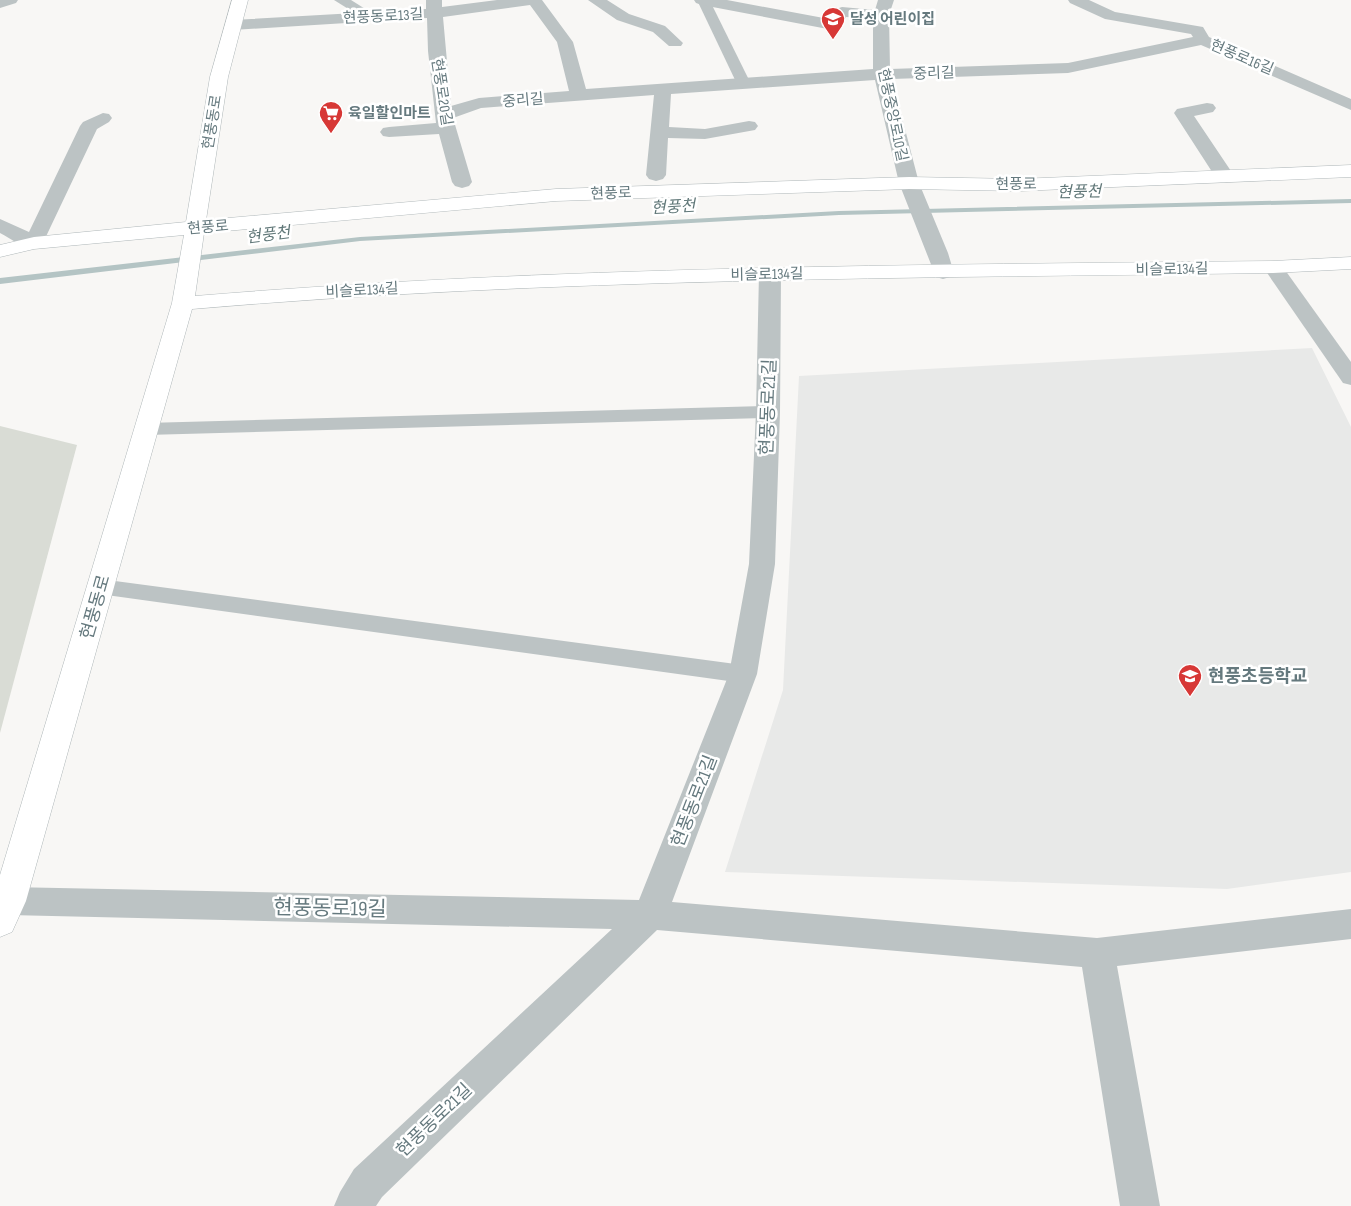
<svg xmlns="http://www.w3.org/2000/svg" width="1351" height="1206" viewBox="0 0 1351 1206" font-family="'Sofia Sans Condensed','Noto Sans KR',sans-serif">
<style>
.built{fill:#e8e9e8}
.green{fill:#d9dcd5}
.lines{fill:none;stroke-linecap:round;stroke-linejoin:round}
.stream{fill:#b4c4c4;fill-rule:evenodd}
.secondary-casing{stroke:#afb7b9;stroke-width:1}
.lane{fill:#bcc3c4;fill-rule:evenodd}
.street{fill:#bcc3c4;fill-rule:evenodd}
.secondary{fill:#fff;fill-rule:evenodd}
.labels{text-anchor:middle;stroke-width:5;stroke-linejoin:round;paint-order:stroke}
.far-street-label{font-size:15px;fill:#65797e;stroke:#fff}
.far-poi-label{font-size:15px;font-weight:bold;fill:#65797e;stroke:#fff;text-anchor:start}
.far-water-label{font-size:16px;font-style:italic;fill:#607778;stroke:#fff}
.street-label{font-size:18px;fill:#65797e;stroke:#fff}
.poi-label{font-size:18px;font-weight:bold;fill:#65797e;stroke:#fff;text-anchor:start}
.near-street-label{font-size:21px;fill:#65797e;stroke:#fff}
</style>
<rect width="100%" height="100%" fill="#f8f7f5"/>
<path class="built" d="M1312 348 1351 427V872L1227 889 725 872 783 690 799 376Z"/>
<path class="green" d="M0 426 77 445 0 733Z"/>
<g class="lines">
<path class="stream" d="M1351 199V203L839 215 360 241 0 284V278L360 237 839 211Z"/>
<g class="secondary-casing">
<path id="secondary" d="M232 0H248L228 77 206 220 556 189 909 177 1019 179 1351 165V177L1019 191 909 189 556 201 204 233 195 296C553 266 914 265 1273 261L1351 257V269L1273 273C913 278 552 278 192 309L26 901 12 932 0 937V875L172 303 184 235 34 249 0 257V245L34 237 186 222 210 77Z"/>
</g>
<g class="lane">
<path d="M334 0H351L378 17 376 20H366Z"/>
<path d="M697 0 710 1 751 84 749 87H739L737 84Z"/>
<path d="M768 406 775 408 778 412 775 416 768 418 146 435 139 434 136 429 139 424 146 423Z"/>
<path d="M100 579 743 665 752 667 755 674 752 681 743 683 92 593 88 587 92 581Z"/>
</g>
<g class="street">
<path d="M0 0H18L16 3 0 8Z"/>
<path d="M426 0H442V7L497 0H542L573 42 586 89 873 69V19L846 17 839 28 833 30 702 5 696 3 694 0H727L829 19 836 9 842 7 875 10 878 0H894L889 15 890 69 1068 63 1193 37 1191 34 1105 19 1070 3 1068 0H1089L1115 12 1203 27 1209 37 1351 99V110L1201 45 1068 73 892 79 919 183 948 253 954 273 950 277 943 279 936 277 899 183 875 80 671 94 669 127 705 129 749 121 755 122 758 126 755 130 705 139 668 138 666 175 663 179 656 181 649 179 646 175 654 95 481 108 453 118 472 182 469 186 462 188 455 186 452 182 439 134 389 137 383 136 380 132 383 128 389 127 436 123 428 51 427 18 233 30 227 28 225 25 227 22 233 20 426 9ZM530 5 557 42 569 91 479 98 451 106 443 17Z"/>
<path d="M588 0H607L629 14 665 26 683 43 681 46H669L653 32 617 20Z"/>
<path d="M1207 103 1213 104 1216 108 1213 112 1194 116 1235 177 1232 181 1225 183 1218 181 1174 113 1177 109Z"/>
<path d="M103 113 109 114 112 118 109 122 97 129 41 247C26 251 13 240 0 233V219L29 232 80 126 83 122Z"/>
<path d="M1273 261 1280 263 1351 362V385L1343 383 1263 267 1266 263Z"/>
<path d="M770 267 777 269 781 273 780 412 775 564 757 674 672 902 1097 938 1351 909V939L1117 966 1160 1206H1120L1082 967 657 930 382 1197 376 1206H334L340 1192 354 1169 612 929 9 915 0 912V890L9 887 639 900 729 674 749 564 756 412 759 273 763 269Z"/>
</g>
<use href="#secondary" class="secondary"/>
</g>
<defs>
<g id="school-pin" transform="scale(1.25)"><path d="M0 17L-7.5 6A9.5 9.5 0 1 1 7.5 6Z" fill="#d73836" stroke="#fff"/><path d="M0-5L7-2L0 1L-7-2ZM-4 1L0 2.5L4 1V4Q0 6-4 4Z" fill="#fff"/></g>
<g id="supermarket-pin" transform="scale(1.25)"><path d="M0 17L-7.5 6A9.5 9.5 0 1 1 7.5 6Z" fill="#d73836" stroke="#fff"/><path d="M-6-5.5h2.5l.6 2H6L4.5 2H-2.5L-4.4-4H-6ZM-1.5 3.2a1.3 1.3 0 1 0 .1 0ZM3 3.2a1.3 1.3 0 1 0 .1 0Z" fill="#fff"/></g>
</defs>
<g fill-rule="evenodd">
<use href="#school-pin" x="833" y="19"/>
<use href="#supermarket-pin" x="331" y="113"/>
<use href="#school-pin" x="1190" y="676"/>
</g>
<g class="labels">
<g class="far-street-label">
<text transform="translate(383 16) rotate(-3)" y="5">현풍동로13길</text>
<text transform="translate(1242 57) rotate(23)" y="5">현풍로16길</text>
<text transform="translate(934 73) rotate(-2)" y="5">중리길</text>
<text transform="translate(442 92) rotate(81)" y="5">현풍로20길</text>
<text transform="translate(523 100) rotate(-5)" y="5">중리길</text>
<text transform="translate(893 115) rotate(78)" y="5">현풍중앙로10길</text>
<text transform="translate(212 122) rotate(-81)" y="5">현풍동로</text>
<text transform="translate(1016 184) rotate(-1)" y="5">현풍로</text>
<text transform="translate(611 193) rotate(-2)" y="5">현풍로</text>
<text transform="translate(208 227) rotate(-5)" y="5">현풍로</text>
<text transform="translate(1172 269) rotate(-1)" y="5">비슬로134길</text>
<text transform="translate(767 274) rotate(-1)" y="5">비슬로134길</text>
<text transform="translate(362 290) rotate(-3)" y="5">비슬로134길</text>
</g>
<g class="far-poi-label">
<text x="850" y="24">달성 어린이집</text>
<text x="348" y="118">육일할인마트</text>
</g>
<g class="far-water-label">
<text transform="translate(1079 191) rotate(-1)" y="6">현풍천</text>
<text transform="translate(673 206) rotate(-3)" y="6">현풍천</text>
<text transform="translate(268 234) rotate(-7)" y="6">현풍천</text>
</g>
<g class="street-label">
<text transform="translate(768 407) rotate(-88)" y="6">현풍동로21길</text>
<text transform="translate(95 607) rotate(-74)" y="6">현풍동로</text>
<text transform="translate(694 801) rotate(-69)" y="6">현풍동로21길</text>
<text transform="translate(434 1120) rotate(-44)" y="6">현풍동로21길</text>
</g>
<g class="poi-label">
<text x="1208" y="682">현풍초등학교</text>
</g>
<g class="near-street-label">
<text transform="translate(330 908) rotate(1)" y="7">현풍동로19길</text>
</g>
</g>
</svg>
